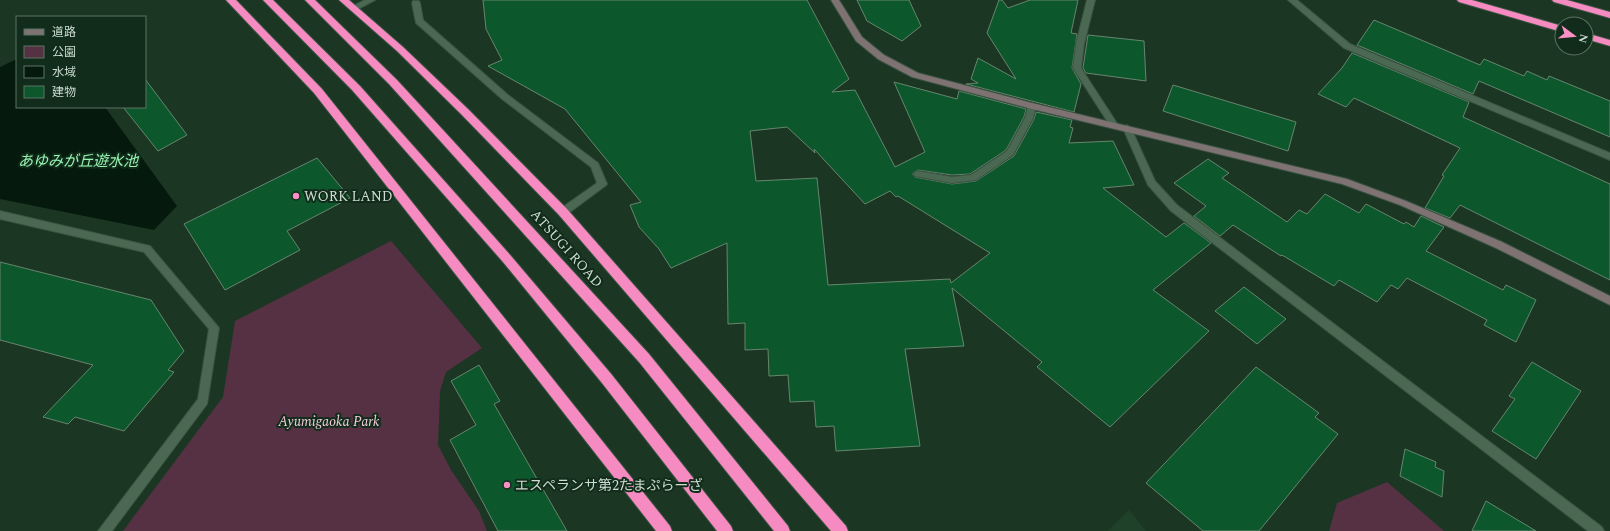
<svg xmlns="http://www.w3.org/2000/svg" width="1610" height="531" viewBox="0 0 1610 531" font-family="Spectral,'Noto Sans JP',serif">
<style>
.built{fill:#204129}
.green{fill:#563143}
.water{fill:#051a0c}
.building{fill:#0d572c;stroke:#67856e;fill-rule:evenodd}
.lines{fill:none;stroke-linecap:round;stroke-linejoin:round}
.street-casing{stroke:#3b5343;stroke-width:2}
.secondary-casing{stroke:#3b5343;stroke-width:2}
.highway-casing{stroke:#3b5343;stroke-width:2}
.street{fill:#4b6852;fill-rule:evenodd}
.secondary{fill:#7e7273;fill-rule:evenodd}
.highway{fill:#f58bc1;fill-rule:evenodd}
.poi-dot{fill:#fb8fc6;stroke:#112c1a;stroke-width:1.5}
.labels{text-anchor:middle;stroke-width:4;stroke-linejoin:round;paint-order:stroke}
.poi-label{font-size:14px;fill:#ccdcd0;stroke:#112c1a;text-anchor:start}
.street-label{font-size:14px;fill:#ccdcd0;stroke:#112c1a}
.park-label{font-size:14px;font-style:italic;fill:#f5ccde;stroke:#112c1a}
.water-label{font-size:15px;font-style:italic;fill:#97f4b1;stroke:#112c1a}
</style>
<rect width="100%" height="100%" fill="#1b3723"/>
<path class="built" d="M1129 510 1146 531H1108Z"/>
<g class="green">
<path d="M391 241 482 348 446 372 440 391 438 445 451 470 479 511 487 531H123L223 397 235 321Z"/>
<path d="M1387 482 1444 531H1329L1337 503Z"/>
</g>
<path class="water" d="M17 59V107H105L177 206 154 230 0 199V67Z"/>
<g class="building">
<path d="M483 0H807L849 79 832 92 855 90 895 167 925 152 894 82 957 99 959 91 1026 109 1024 117 1006 150 970 174 952 175 918 170 912 174 915 177 952 184 976 181 1014 156 1034 119 1036 112 1072 120 1070 127 1073 128 1069 143 1113 141 1134 185 1103 188 1166 237 1184 223 1211 243 1153 290 1209 331 1110 427 1037 367 1042 362 952 288 964 346 905 349 920 446 836 451 834 426 816 427 814 401 790 402 788 375 769 376 768 349 745 350V323L728 324 727 243 671 268 659 249 639 227 630 205 641 202 565 109 488 66 502 60 486 29ZM787 127 815 153 814 149 865 204 890 191 896 197 898 196 990 253 951 283 950 279 828 285 817 178 756 181 750 131Z"/>
<path d="M857 0H909L921 26 902 41 867 21Z"/>
<path d="M999 0H1002L1008 8 1030 0H1078L1071 33 1077 34 1072 68 1081 84 1074 112 966 84 978 83 971 79 978 58 1016 79 987 33Z"/>
<path d="M1374 20 1480 65 1484 59 1524 76 1527 71 1547 80 1549 76 1610 101V137L1479 81 1473 94 1357 45Z"/>
<path d="M1088 35 1144 41 1146 81 1086 73 1083 68Z"/>
<path d="M1352 53 1469 102 1463 117 1610 184V280L1460 205 1450 218 1425 208 1444 176 1442 175 1460 148 1354 98 1346 107 1318 94 1342 68Z"/>
<path d="M145 79 187 135 158 151 123 107H145Z"/>
<path d="M1173 85 1296 122 1288 151 1163 111Z"/>
<path d="M317 158 350 198 287 231 300 250 225 290 184 224Z"/>
<path d="M1208 159 1229 173 1222 178 1287 222 1299 210 1307 214 1325 194 1359 213 1366 204 1404 224 1406 222 1414 227 1421 216 1444 227 1426 251 1503 290 1506 285 1536 300 1516 342 1484 325 1487 320 1407 278 1398 289 1391 285 1377 302 1339 280 1334 286 1282 255 1281 256 1233 225 1220 236 1194 216 1206 206 1174 183Z"/>
<path d="M0 262 151 300 184 351 168 370 174 372 124 431 75 417 68 424 43 417 93 365 0 340Z"/>
<path d="M1244 287 1286 319 1257 344 1215 311Z"/>
<path d="M1532 362 1581 391 1536 459 1492 431 1515 399 1509 396Z"/>
<path d="M479 365 500 401 494 404 567 531H498L450 440 476 425 451 381Z"/>
<path d="M1256 367 1319 413 1315 417 1338 434 1259 531H1203L1146 483Z"/>
<path d="M1405 449 1436 462 1435 467 1444 471 1442 497 1400 476Z"/>
<path d="M1486 501 1536 531H1472Z"/>
</g>
<g class="lines">
<g class="street-casing">
<g id="street">
<path d="M365 0H375L356 10H353L349 8Z"/>
<path d="M1087 0H1095L1084 44 1081 68 1118 125 1114 128 1111 127 1073 68 1076 44Z"/>
<path d="M1288 0H1297L1350 44 1610 153V160L1344 48Z"/>
<path d="M413 1H419L420 3 423 20 508 95 598 163 607 184 605 186 566 215H560L558 212 560 209 597 183 591 167 502 99 416 23 412 3Z"/>
<path d="M1032 103 1036 106 1033 118 1013 155 976 180 952 183 915 176 913 174 918 171 952 177 971 175 1007 151 1025 118 1028 106Z"/>
<path d="M1127 125 1131 128 1155 181 1177 205 1602 527 1604 531H1588L1171 211 1148 185 1123 128Z"/>
<path d="M0 211 150 246 219 328 207 404 112 531H98L198 399 209 329 144 252 0 219Z"/>
</g>
</g>
<g class="secondary-casing">
<path id="secondary" d="M831 0H839L862 37 884 55 918 73 1032 103 1347 179 1406 201 1502 242 1610 296V305L1496 248 1400 205 1342 184 1032 109 912 77 878 59 856 41Z"/>
</g>
<g class="highway-casing">
<g id="highway">
<path d="M226 0H236L322 89 670 526 672 531H656L314 93Z"/>
<path d="M263 0H273L360 86 511 256 612 375 731 526 733 531H717L602 383 503 262 352 90Z"/>
<path d="M305 0H315L397 80 649 354 788 526 790 531H774L639 362 389 84Z"/>
<path d="M339 0H349L403 47 469 110 567 209 846 526 848 531H831L559 215 461 114 397 51Z"/>
<path d="M1457 0H1472L1562 26V32L1459 2Z"/>
<path d="M1552 0H1567L1610 12V18L1554 2Z"/>
<path d="M1586 33 1610 40V46L1586 39Z"/>
</g>
</g>
<use href="#street" class="street"/>
<use href="#secondary" class="secondary"/>
<use href="#highway" class="highway"/>
</g>
<g class="poi-dot">
<circle cx="296" cy="196" r="4"/>
<circle cx="507" cy="485" r="4"/>
</g>
<g class="labels">
<g class="poi-label">
<text x="304" y="201">WORK LAND</text>
<text x="515" y="490">エスペランサ第2たまぷらーざ</text>
</g>
<g class="street-label">
<text transform="translate(567 248) rotate(48)" y="5">ATSUGI ROAD</text>
</g>
<g class="park-label">
<text x="329" y="426">Ayumigaoka Park</text>
</g>
<g class="water-label">
<text x="78" y="166">あゆみが丘遊水池</text>
</g>
</g>
<rect x="16" y="16" width="130" height="92" fill="#112c1a" stroke="#5c7263"/>
<rect x="24" y="29" width="20" height="6" fill="#7e7273" stroke="#5c7263"/>
<text x="52" y="36" font-size="12" fill="#ccdcd0">道路</text>
<rect x="24" y="46" width="20" height="12" fill="#563143" stroke="#5c7263"/>
<text x="52" y="56" font-size="12" fill="#ccdcd0">公園</text>
<rect x="24" y="66" width="20" height="12" fill="#051a0c" stroke="#5c7263"/>
<text x="52" y="76" font-size="12" fill="#ccdcd0">水域</text>
<rect x="24" y="86" width="20" height="12" fill="#0d572c" stroke="#5c7263"/>
<text x="52" y="96" font-size="12" fill="#ccdcd0">建物</text>
<g transform="translate(1574 36) rotate(106)"><circle r="19" fill="#112c1a" stroke="#5c7263"/>
<path d="M0-3L7 15L0 10L-7 15Z" fill="#fb8fc6"/>
<text y="-6" font-size="11" font-weight="bold" text-anchor="middle" fill="#ccdcd0">N</text>
</g>
</svg>
